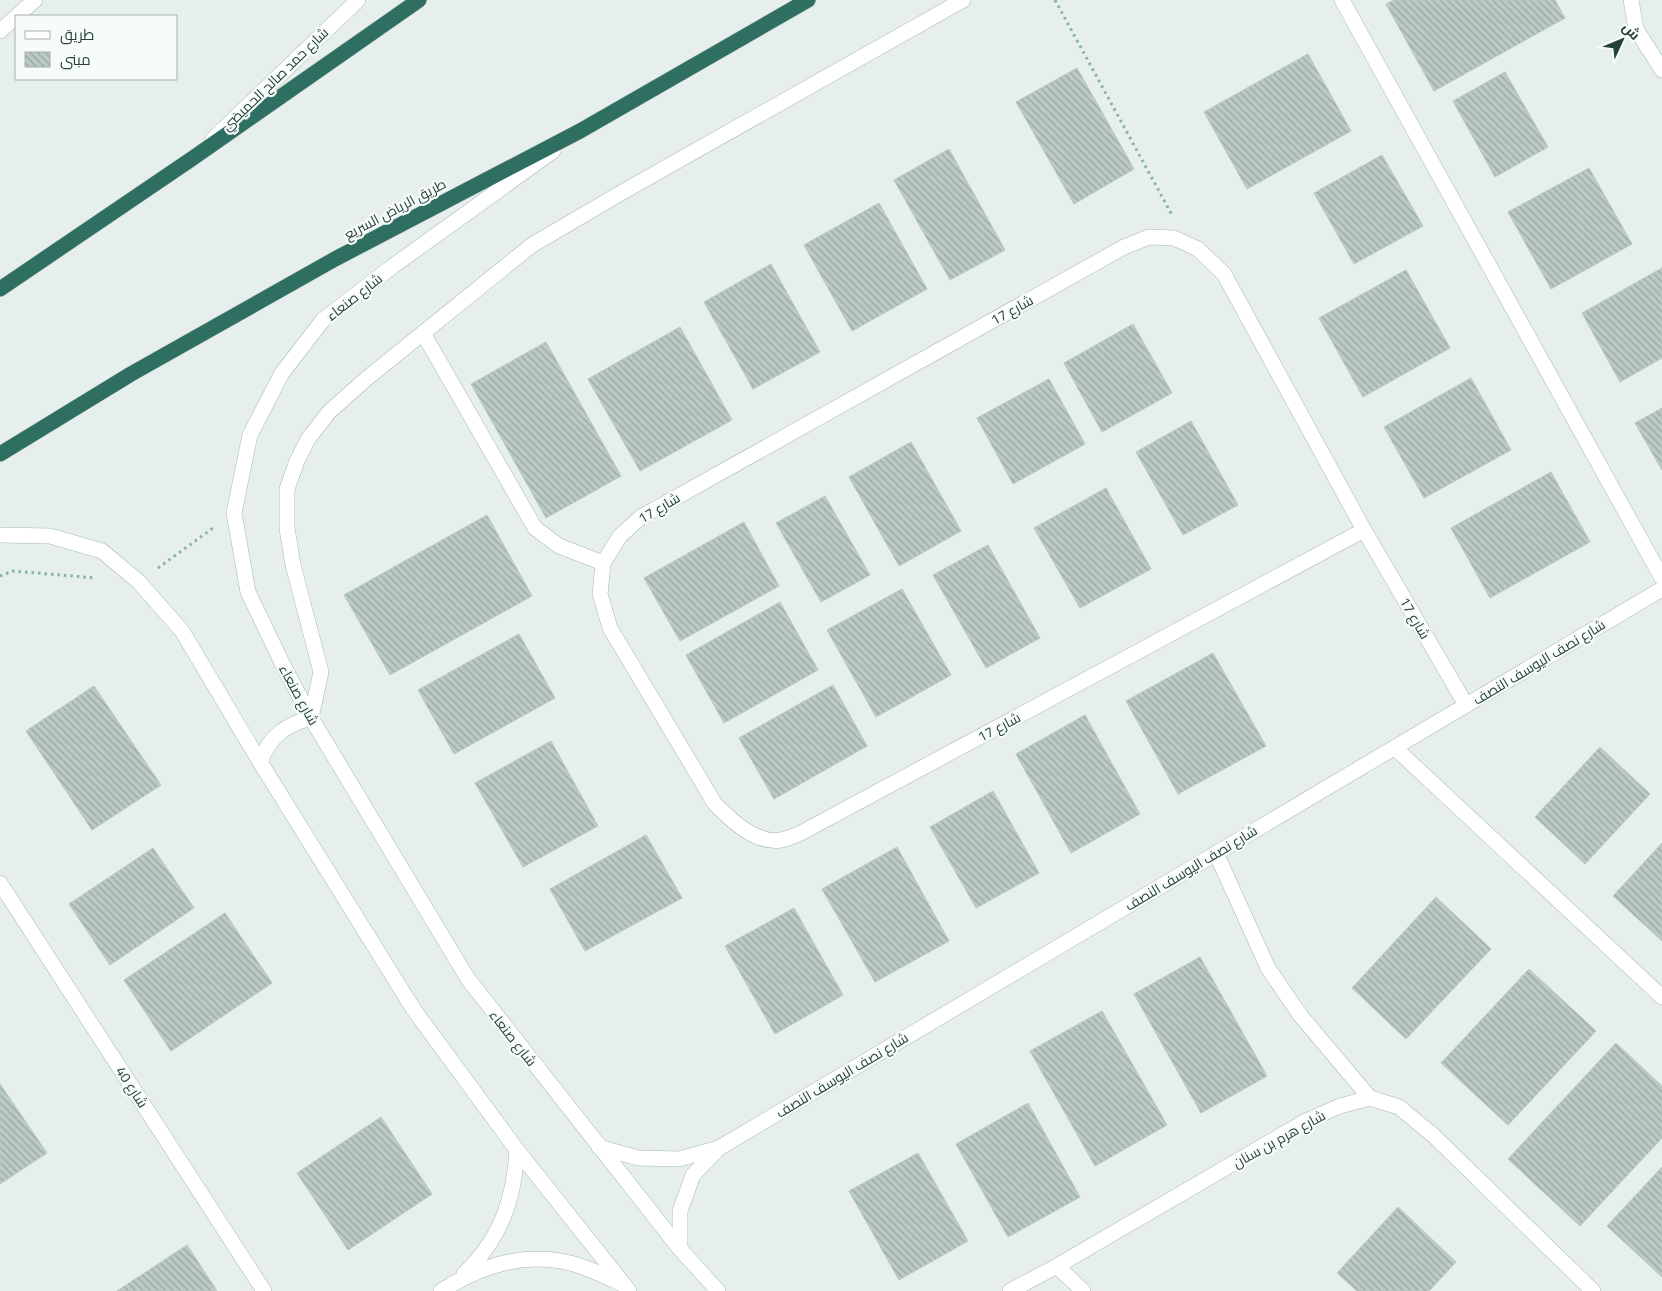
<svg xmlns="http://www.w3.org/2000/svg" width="1662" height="1291" viewBox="0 0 1662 1291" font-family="'Titillium Web',Cairo,sans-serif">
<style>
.building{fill:url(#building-back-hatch);stroke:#b8c9c2}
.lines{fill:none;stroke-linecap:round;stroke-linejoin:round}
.service-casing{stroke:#a8b8b2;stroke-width:16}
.minor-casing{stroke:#a8b8b2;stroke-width:16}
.tertiary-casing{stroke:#a8b8b2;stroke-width:16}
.secondary-casing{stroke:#a4bbb3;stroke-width:16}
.motorway-casing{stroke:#c2cac8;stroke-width:16}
.path{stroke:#86b3a5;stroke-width:3;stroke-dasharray:2.5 4;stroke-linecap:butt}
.service{stroke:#fff;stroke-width:15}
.minor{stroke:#fff;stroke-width:15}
.tertiary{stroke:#fff;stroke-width:15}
.secondary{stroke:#fff;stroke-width:15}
.motorway{stroke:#2f6f62;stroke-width:15}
.labels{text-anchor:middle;stroke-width:4.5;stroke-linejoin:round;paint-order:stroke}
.street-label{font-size:14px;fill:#24423a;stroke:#f7fbf9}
</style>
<defs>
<pattern id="building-back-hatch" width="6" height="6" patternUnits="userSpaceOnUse" patternTransform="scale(1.25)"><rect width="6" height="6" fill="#bbcac4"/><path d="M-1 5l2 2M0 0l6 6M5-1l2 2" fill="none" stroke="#98a6a0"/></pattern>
</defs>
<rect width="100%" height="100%" fill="#e6efeb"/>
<g class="building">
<path d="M1394 0H1555L1565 18 1434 91 1386 4Z"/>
<path d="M1308 54 1351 131 1247 189 1204 112Z"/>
<path d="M1077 68 1134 169 1074 204 1016 102Z"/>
<path d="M1505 72 1548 147 1495 177 1453 101Z"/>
<path d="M949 149 1005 250 950 280 894 180Z"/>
<path d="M1382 155 1423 226 1354 264 1314 193Z"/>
<path d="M1589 168 1632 244 1551 289 1508 212Z"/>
<path d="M879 203 927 289 852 331 804 245Z"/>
<path d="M771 264 820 352 753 389 704 302Z"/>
<path d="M1662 268V358L1620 382 1582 313Z"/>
<path d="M1406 270 1450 348 1363 397 1319 318Z"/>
<path d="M1133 324 1172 393 1102 432 1064 363Z"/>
<path d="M680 327 732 420 640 471 588 379Z"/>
<path d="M546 342 621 476 546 518 471 384Z"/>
<path d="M1471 378 1511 450 1424 498 1384 427Z"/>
<path d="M1049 379 1085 444 1013 484 977 418Z"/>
<path d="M1662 408V470L1635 423Z"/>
<path d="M1191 421 1238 505 1183 535 1136 452Z"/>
<path d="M911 442 961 531 899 566 849 477Z"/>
<path d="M1551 472 1590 542 1490 598 1451 528Z"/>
<path d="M1106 488 1151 569 1080 608 1034 528Z"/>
<path d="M825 496 870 575 821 602 776 523Z"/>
<path d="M487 515 532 596 390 675 344 595Z"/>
<path d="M744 522 779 586 680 641 644 578Z"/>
<path d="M988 545 1040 638 986 668 933 575Z"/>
<path d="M902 589 951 675 876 717 827 630Z"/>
<path d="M780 602 818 670 724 723 686 655Z"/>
<path d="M519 634 555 698 454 754 418 690Z"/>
<path d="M1213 653 1266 746 1178 794 1126 701Z"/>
<path d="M833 685 867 746 774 799 739 738Z"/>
<path d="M94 686 161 785 92 830 26 731Z"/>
<path d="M1085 715 1140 814 1071 853 1016 754Z"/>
<path d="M551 741 598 826 523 867 475 783Z"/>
<path d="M1600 747 1650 794 1585 864 1535 817Z"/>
<path d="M993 791 1039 873 976 908 930 827Z"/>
<path d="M646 835 682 898 585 951 550 889Z"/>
<path d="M1662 843V941L1613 896Z"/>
<path d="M897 847 949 941 875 982 822 889Z"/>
<path d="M153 848 194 908 110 965 69 904Z"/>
<path d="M1436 897 1491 949 1406 1039 1352 988Z"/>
<path d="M794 908 843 995 775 1034 725 946Z"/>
<path d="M225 913 272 983 171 1051 124 980Z"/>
<path d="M1200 957 1267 1076 1201 1113 1134 994Z"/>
<path d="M1529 969 1596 1031 1508 1125 1441 1063Z"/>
<path d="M1102 1011 1167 1125 1095 1166 1030 1051Z"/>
<path d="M1616 1043 1662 1086V1138L1580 1226 1508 1159Z"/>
<path d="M0 1084 47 1153 0 1184Z"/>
<path d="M1028 1103 1080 1197 1008 1237 956 1144Z"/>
<path d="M381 1117 432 1194 348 1250 297 1173Z"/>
<path d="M918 1153 968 1241 899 1280 849 1191Z"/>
<path d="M1662 1167V1277L1607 1226Z"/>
<path d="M1398 1207 1456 1262 1429 1291H1357L1337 1273Z"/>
<path d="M187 1245 217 1291H117Z"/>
</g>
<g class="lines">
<g class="service-casing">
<g id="service">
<path d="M1342 0 1662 578"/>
<path d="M423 333 535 528 559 546 603 563"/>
<path d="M311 718 321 672 293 565 287 528V489L297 461 308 439 329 412 366 379 532 245 626 190 963 0"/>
<path d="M1395 748 1662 997"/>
<path d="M1216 853 1268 968 1300 1015 1370 1098"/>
</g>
</g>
<g class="minor-casing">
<g id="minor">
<path d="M1631 0 1636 29 1662 70"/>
<path d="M0 31 35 0"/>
<path d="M1364 530 799 834C793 836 787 839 781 840 755 844 731 820 715 804L610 628 600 594 603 563 620 536 641 517 1124 247 1149 237 1174 238 1198 249 1224 274 1364 530 1466 705"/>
<path d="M0 883 264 1291"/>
<path d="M1057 1266 1083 1291"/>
<path d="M1010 1291 1057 1266 1306 1121 1340 1106 1370 1098 1399 1107 1434 1136 1593 1291"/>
</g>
</g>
<g class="tertiary-casing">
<g id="tertiary">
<path d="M213 139 358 0"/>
<path d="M599 1147 638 1158 679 1159 719 1148 1662 589"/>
<path d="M680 1249V1211L693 1175 719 1148"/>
<path d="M464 1274C501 1238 514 1200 517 1150"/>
<path d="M441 1291C482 1265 525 1251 574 1264 591 1269 607 1277 624 1285"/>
</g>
</g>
<g class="secondary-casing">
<g id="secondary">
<path d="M553 151 393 266 323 320 282 373 250 435 234 513 248 592 283 665 311 718 468 979 680 1249 718 1291"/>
<path d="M0 535 50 536 102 551 139 582 182 631 260 762 414 1010 517 1150 629 1291"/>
<path d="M260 762C270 736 285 725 311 718"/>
</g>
</g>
<g class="motorway-casing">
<g id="motorway">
<path d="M0 289 193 158 419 0"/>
<path d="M0 454 131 374 335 259 580 131 808 0"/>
</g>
</g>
<g class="path">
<path d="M1055 0 1172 215"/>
<path d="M158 568 213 528"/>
<path d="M0 576 13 571 96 578"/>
</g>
<use href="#service" class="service"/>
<use href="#minor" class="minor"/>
<use href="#tertiary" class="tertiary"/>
<use href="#secondary" class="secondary"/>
<use href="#motorway" class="motorway"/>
</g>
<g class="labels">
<g class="street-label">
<text transform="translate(275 79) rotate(-44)" y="5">شارع حمد صالح الحميضي</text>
<text transform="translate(395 209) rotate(-28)" y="5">طريق الرياض السريع</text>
<text transform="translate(354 297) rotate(-38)" y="5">شارع صنعاء</text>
<text transform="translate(1012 310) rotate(-29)" y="5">شارع 17</text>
<text transform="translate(659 508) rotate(-31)" y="5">شارع 17</text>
<text transform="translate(1415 618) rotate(60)" y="5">شارع 17</text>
<text transform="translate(1539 662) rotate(-31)" y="5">شارع نصف اليوسف النصف</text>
<text transform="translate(299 695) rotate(61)" y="5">شارع صنعاء</text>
<text transform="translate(999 727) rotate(-28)" y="5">شارع 17</text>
<text transform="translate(1191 868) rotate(-31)" y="5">شارع نصف اليوسف النصف</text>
<text transform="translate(513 1038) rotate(52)" y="5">شارع صنعاء</text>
<text transform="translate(842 1075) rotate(-31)" y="5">شارع نصف اليوسف النصف</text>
<text transform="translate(132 1087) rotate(57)" y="5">شارع 40</text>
<text transform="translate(1279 1139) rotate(-29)" y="5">شارع هرم بن سنان</text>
</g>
</g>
<rect x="15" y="15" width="162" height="65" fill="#f7fbf9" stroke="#a3b1ad"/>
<rect x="25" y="31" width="25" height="8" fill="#ffffff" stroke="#a3b1ad"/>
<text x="60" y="40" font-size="15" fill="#24423a">طريق</text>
<rect x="25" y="52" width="25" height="15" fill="url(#building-back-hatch)" stroke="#a3b1ad"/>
<text x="60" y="65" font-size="15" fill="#24423a">مبنى</text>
<g transform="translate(1622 40) rotate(46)" stroke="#f7fbf9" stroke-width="4" paint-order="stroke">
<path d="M0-4L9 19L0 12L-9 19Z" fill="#24423a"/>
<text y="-8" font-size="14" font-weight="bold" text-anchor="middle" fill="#24423a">ش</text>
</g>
</svg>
